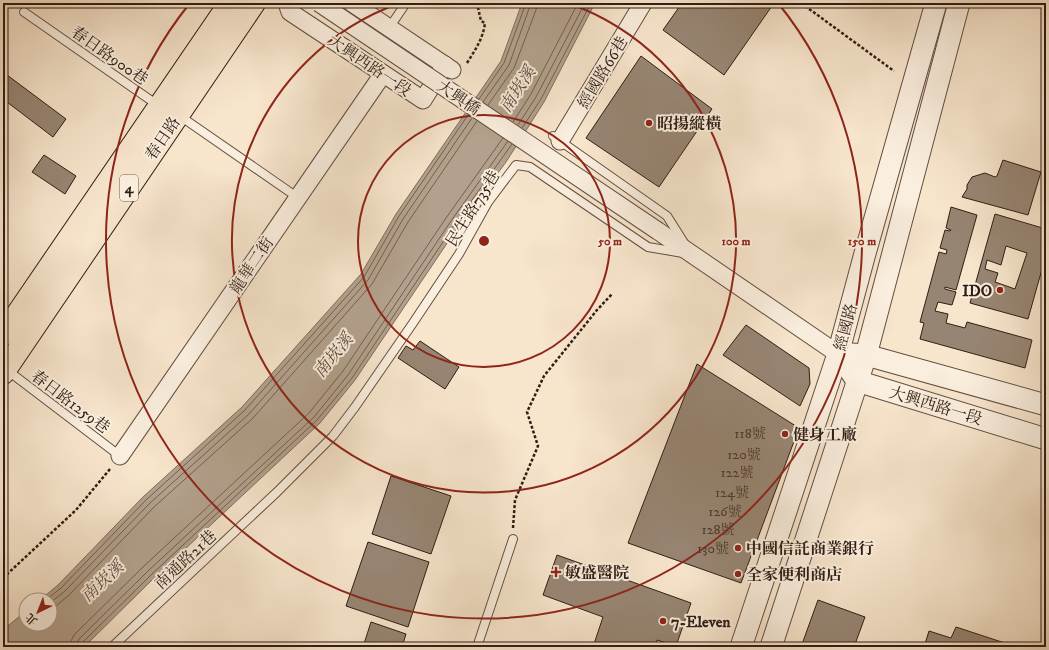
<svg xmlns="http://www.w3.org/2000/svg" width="1049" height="650" viewBox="0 0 1049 650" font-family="'IM FELL DW Pica','Noto Serif TC',serif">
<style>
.water{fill:#b3a18d;stroke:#7f6c5c}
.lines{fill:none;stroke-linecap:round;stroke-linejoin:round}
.shore{stroke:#725f50;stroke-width:1}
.building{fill:#978573;stroke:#301d13;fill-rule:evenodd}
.service-casing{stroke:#624f41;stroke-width:10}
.minor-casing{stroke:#624f41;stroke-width:19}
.tertiary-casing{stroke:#624f41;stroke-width:23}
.primary-casing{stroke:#301d13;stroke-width:24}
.path{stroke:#301d13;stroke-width:2.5;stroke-dasharray:3 2;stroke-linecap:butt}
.service{stroke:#faeede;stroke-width:8}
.minor{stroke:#faeede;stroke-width:17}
.tertiary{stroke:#faeede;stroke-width:21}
.primary{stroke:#f7e5cc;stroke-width:22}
.minor-bridge-casing{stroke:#624f41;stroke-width:19;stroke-linecap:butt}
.minor-bridge{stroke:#faeede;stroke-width:17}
.ring{fill:none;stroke:#8f2418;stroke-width:2}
.poi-dot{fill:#8f2418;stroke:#faeede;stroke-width:1.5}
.labels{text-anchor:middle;stroke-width:4;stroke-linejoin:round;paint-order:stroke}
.number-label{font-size:14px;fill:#4a372b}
.shield{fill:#faeede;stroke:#6d5c50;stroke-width:1}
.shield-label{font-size:15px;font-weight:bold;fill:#301d13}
.street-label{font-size:16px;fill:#301d13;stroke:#faeede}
.poi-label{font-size:16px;font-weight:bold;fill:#301d13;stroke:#faeede;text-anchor:start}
.water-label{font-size:17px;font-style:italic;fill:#5e4b3e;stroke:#faeede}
.centre{fill:#8f2418;stroke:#faeede;stroke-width:2}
.ring-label{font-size:12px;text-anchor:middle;font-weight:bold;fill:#8f2418;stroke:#faeede;stroke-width:4;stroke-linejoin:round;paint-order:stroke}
</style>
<rect width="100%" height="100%" fill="#f7e5cc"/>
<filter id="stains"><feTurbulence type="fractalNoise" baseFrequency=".005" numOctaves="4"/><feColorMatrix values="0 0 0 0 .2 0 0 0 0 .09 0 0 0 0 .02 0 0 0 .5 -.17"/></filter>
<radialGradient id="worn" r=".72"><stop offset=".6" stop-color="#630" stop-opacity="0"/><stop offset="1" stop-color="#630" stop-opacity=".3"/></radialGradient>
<path class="water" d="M522 3H595L544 102 506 162 458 227 355 380 320 423 155 577 84 647H3V630L26 611V624H50V600H40L58 585 143 497 242 407 361 274 396 214 501 61Z"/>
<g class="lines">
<g class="shore">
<path d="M479 99 504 63 526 3"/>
<path d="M483 102 509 65 531 3"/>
<path d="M488 105 514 68 536 10 537 3"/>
<path d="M513 122 531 94 578 3"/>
<path d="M518 125 536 97 585 3"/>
<path d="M522 128 541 99 591 3"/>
<path d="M46 600 61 588 146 500 245 410 364 277 399 216 468 115"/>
<path d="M50 603 65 591 150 503 249 414 368 280 403 219 472 118"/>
<path d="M50 611 69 595 154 507 253 418 372 284 408 222 477 121"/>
<path d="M70 647 71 641 74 635 144 566 309 413 343 371 446 218 503 138"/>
<path d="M76 647 79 639 148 571 314 417 348 375 451 221 508 141"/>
<path d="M81 647 83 642 152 574 317 420 352 378 455 224 512 144"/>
</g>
</g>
<g class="building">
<path d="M682 3H774L724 75 663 30Z"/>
<path d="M641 56 712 109 659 187 586 138Z"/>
<path d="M3 72 66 119 53 137 3 99Z"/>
<path d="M44 155 76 176 65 194 32 172Z"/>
<path d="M1003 160 1041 172 1028 215 962 197 967 189V185L972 177 985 173 995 177 997 176Z"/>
<path d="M951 207 977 215 956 290 945 287V289L956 292 952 305 938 302 935 311 948 314 946 323 965 328 967 322 1032 340 1025 368 920 339 924 323 920 322 939 252 946 254 947 250 940 248 945 230 950 231 951 230 946 228Z"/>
<path d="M995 214 1046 229V255L1028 319 970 303ZM1006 246 1027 253 1015 289 995 282 998 273 985 269 987 260 1001 265Z"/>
<path d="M746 325 809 368 810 384 800 406 723 355Z"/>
<path d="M420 341 459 367 445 389 398 358 406 346 413 350Z"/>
<path d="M697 364 799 428 741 583 628 543Z"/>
<path d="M391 476 451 496 431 554 372 534Z"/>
<path d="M368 542 429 562 408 627 346 606Z"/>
<path d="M557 555 691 603 676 646 657 640 655 647H593L603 617 543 595Z"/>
<path d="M818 600 865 617 854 647H801Z"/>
<path d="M371 622 406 634 402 647H363Z"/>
<path d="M956 627 1017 647H924L929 631 951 638Z"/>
</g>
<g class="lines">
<g class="service-casing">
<g id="service">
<path d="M24 12 159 106"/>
<path d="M389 28 406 3"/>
<path d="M180 116 297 197"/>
<path d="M553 136 667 216 684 243"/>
<path d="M7 370 120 456"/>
<path d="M112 647 277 492 333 436 355 407 413 323 459 254 488 202 516 165 530 167 648 247 683 253"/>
<path d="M477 647 513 539"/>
</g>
</g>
<g class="minor-casing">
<g id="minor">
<path d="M287 3 290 12 423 100 445 65"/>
<path d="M352 3 452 70"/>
<path d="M560 141 643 3"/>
<path d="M658 231 838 354"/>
<path d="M120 456 383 74"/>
</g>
</g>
<g class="tertiary-casing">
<g id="tertiary">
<path d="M851 354 866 355 1046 405"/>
<path d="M849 369 857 381 1046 439"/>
<path d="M741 647 838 354 864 257 936 3"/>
<path d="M771 647 866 355 959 3"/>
</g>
</g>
<g class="primary-casing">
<g id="primary">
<path d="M3 335 230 3"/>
<path d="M3 373 254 3"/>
</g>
</g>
<g class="path">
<path d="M801 3 894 71"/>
<path d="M467 63C475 50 483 39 485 23L481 21 477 3"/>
<path d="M513 528 515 500 538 446 527 412 544 376 597 310 612 294"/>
<path d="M3 578 76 510 110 469"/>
</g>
<use href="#service" class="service"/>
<use href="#minor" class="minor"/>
<use href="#tertiary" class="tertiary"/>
<use href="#primary" class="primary"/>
<g class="minor-bridge-casing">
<path id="minor-bridge" d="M319 3 658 231"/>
</g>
<use href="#minor-bridge" class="minor-bridge"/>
</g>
<g class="ring">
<circle cx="484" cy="241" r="126"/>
<path d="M568 3A252 252 0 1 1 400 3"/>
<path d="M778 3A378 378 0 1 1 190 3"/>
</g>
<g class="poi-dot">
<circle cx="649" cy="123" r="4"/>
<circle cx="1000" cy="290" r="4"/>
<circle cx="785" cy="434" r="4"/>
<circle cx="738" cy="548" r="4"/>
<path d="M554 566h4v4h4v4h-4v4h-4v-4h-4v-4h4z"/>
<circle cx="738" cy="574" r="4"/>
<circle cx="663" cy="621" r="4"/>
</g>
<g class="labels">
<g class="number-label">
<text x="750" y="438">118號</text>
<text x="744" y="459">120號</text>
<text x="737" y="477">122號</text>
<text x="732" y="497">124號</text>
<text x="725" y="516">126號</text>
<text x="718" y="534">128號</text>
<text x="713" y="553">130號</text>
</g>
<rect class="shield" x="120" y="175" width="18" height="26" rx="3"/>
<g class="shield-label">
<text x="129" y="193">4</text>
</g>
<g class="street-label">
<text transform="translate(110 55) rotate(35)" y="6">春日路900巷</text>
<text transform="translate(370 65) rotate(34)" y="6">大興西路一段</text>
<text transform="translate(602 72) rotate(-59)" y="6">經國路66巷</text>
<text transform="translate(459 97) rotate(34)" y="6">大興橋</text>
<text transform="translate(162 138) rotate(-56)" y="6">春日路</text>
<text transform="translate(472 208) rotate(-58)" y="6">民生路735巷</text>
<text transform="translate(251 265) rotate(-56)" y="6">龍華二街</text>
<text transform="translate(845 327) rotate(-75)" y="6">經國路</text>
<text transform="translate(71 401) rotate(37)" y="6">春日路1259巷</text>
<text transform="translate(936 405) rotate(17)" y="6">大興西路一段</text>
<text transform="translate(185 559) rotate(-43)" y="6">南通路21巷</text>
</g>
<g class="poi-label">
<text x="657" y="129">昭揚縱橫</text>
<text x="992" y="296" text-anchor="end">IDO</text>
<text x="793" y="440">健身工廠</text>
<text x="746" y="554">中國信託商業銀行</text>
<text x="565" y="578">敏盛醫院</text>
<text x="746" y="580">全家便利商店</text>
<text x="671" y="627">7-Eleven</text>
</g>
<g class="water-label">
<text transform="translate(517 89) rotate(-57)" y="6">南崁溪</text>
<text transform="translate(333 355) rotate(-51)" y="6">南崁溪</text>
<text transform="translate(102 581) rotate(-43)" y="6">南崁溪</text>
</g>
</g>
<circle cx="484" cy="241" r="6" class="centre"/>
<g class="ring-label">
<text x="610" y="245">50 m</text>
<text x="736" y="245">100 m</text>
<text x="862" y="245">150 m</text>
</g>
<rect width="1049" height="650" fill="none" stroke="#f7e5cc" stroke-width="16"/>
<rect x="4" y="4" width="1041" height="642" fill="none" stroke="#301d13" stroke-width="2"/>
<rect x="8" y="8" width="1033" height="634" fill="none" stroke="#301d13"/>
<g transform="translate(38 612) rotate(223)"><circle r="19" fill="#faeede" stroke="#a99a8d"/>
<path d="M0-3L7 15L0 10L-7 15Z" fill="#8f2418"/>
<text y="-6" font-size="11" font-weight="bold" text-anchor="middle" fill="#301d13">北</text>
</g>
<rect width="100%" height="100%" filter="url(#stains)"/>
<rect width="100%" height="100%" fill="url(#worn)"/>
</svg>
